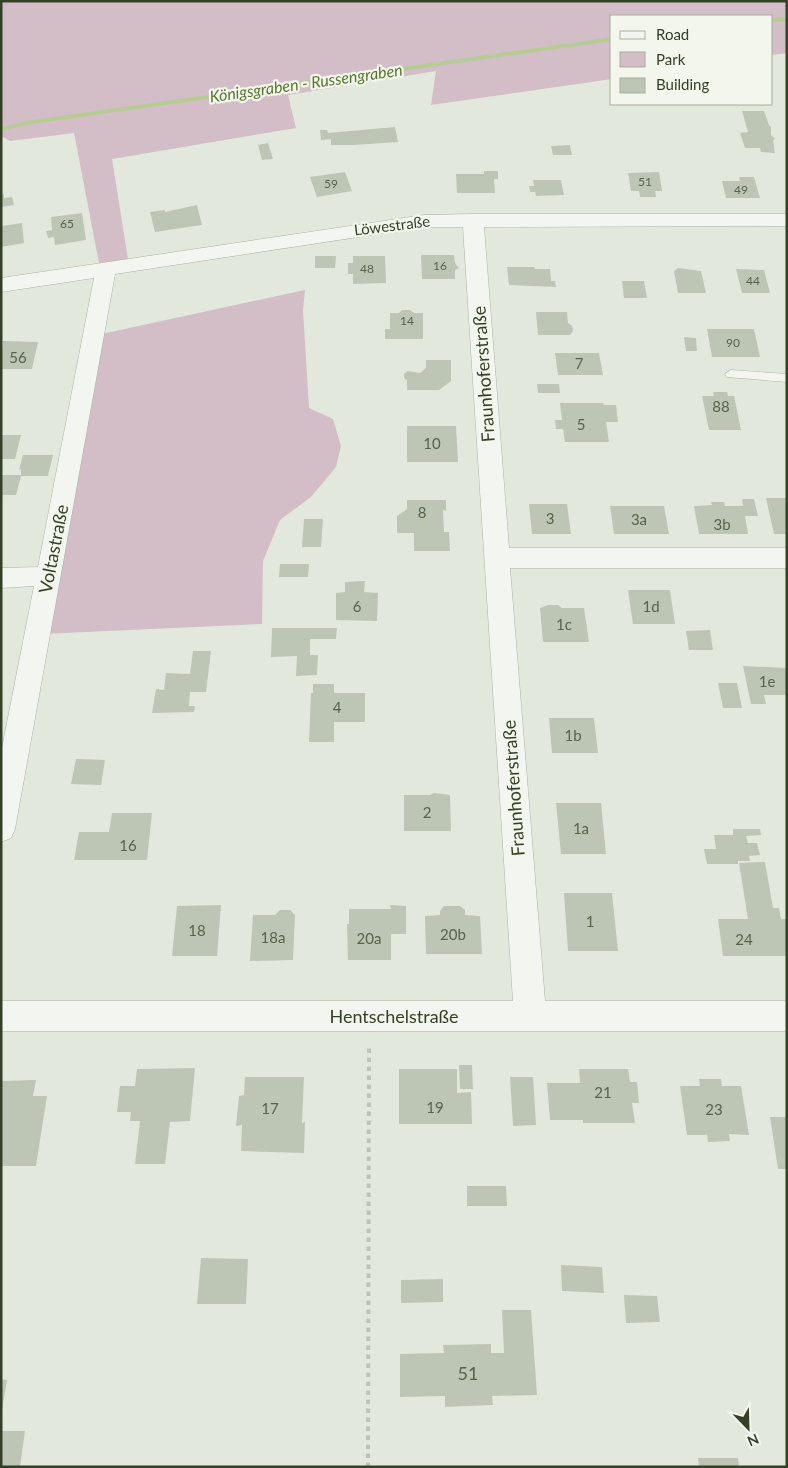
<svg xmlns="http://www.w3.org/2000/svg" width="788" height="1468" viewBox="0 0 788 1468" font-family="Lato,sans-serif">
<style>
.green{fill:#d3bdc6}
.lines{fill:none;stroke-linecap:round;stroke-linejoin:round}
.stream{fill:#b7cc95;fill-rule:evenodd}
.building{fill:#bdc6b4}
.lane-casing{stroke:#abb2a2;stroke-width:1}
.street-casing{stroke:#abb2a2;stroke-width:1}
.path{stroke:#bdc3b7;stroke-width:4;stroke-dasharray:4.5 4.5;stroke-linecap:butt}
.lane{fill:#f3f6f0;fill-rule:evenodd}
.street{fill:#f3f6f0;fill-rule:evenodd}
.labels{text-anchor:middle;stroke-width:4.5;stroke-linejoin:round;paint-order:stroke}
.far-number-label{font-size:12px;fill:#566249}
.far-street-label{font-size:15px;fill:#334025;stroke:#f2f6ed}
.number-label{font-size:15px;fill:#566249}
.far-water-label{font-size:16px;font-style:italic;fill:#58772c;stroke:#f2f6ed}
.street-label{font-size:18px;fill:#334025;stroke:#f2f6ed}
.near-number-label{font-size:18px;fill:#566249}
</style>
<rect width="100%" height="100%" fill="#e3e8dd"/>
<g class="green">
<path d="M1 1H787V53L772 55V16H612V79L431 105 436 71 288 95 296 128 112 159 128 259 99 263 74 133 10 141 1 136Z"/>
<path d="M305 290 303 310 309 408 333 419 341 446 336 467 311 497 280 520 263 561 262 624 42 634 97 335Z"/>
</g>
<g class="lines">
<g class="stream">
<path d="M787 17V21L772 22V18Z"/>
<path d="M612 37V41L32 124 1 131V127L32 120Z"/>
</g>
</g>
<g class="building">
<path d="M742 111H764L769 125 771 127V135L775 139 773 140 775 153 761 152 760 148H745L740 133 748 132Z"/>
<path d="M395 127 398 142 354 145H331V139L321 140 320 130H327L328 133Z"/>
<path d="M268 143 273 159 262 160 258 145Z"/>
<path d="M570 145 572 155H553L551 146Z"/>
<path d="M484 171H498V179H494L495 193H457L456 174H484Z"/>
<path d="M345 172 352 191 317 197 310 177Z"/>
<path d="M659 172 662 191H655L656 197H640L639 191H631L628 173Z"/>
<path d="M739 177H754L760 198H726L722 181H740Z"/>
<path d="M533 180H561L564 195 536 196 535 192H530L529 186H534Z"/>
<path d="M4 194V198L12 197 14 205 1 207V195Z"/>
<path d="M197 205 202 225 155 232 150 212 165 210V212Z"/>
<path d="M82 213 86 240 55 245 54 237 48 238 46 231 52 230 51 217Z"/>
<path d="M22 223 24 243 1 247V226Z"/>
<path d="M421 255H454L455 263 459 268 455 270V279H422Z"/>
<path d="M315 256H336L335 268H315Z"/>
<path d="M353 256H385L386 283 353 284V274H348V263H353Z"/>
<path d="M507 267H534L535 269H550L551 281H555L556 287 509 285Z"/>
<path d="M678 268 701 271 706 293H678L674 271Z"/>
<path d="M736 269 764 270 770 293H742Z"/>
<path d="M622 281H644L647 298H624Z"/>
<path d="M402 310H410L414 313H423V339H385V329H390V313H399Z"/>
<path d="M536 312H567L568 323 572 326 573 331 570 335H538Z"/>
<path d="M707 329H754L760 357H712Z"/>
<path d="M684 337 696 338 697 351H686Z"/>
<path d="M3 341 38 342 32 369H1Z"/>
<path d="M555 353H599L603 375H558Z"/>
<path d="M426 360H451V381L439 390H407V380L404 378V374L408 371 420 373 426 368Z"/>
<path d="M537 384H559L560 393H538Z"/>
<path d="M713 392H727L728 396H734L741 430H709L702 396H714Z"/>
<path d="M560 403H603L604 405H616L618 422H606L609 442H565L563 429H556L555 420H562Z"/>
<path d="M407 426H456L458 462H407Z"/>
<path d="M1 435H21L15 459H1Z"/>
<path d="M23 455H53L48 476H21L16 495H3L1 501V475H21V469L19 470Z"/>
<path d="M766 498H787V534H774Z"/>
<path d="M742 499H754L758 516H745L748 534H699L694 506 712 505 711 502H724L725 506H743Z"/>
<path d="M407 500H446V511L443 510 444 532H449L450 551H414V533H397V516L407 509Z"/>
<path d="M529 504H567L571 534H532Z"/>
<path d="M610 506H664L669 534H614Z"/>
<path d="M304 519H323L321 547H302Z"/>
<path d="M280 564H309L308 577H279Z"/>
<path d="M365 581 364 592 378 593 377 621 336 620V593L345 592V582Z"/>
<path d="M628 590H670L675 624H633Z"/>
<path d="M548 605H558L562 608H584L589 642H543L540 608Z"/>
<path d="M272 628H337L336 639H310V655H318L317 675 296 676 297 656 271 657Z"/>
<path d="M710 630 713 650H689L686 631Z"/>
<path d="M193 651H211L206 692H190L189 706H195L194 712 152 713 156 689 164 690 166 673 190 674Z"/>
<path d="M743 666 787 668V695H764L766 704H751Z"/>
<path d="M718 683H737L742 708H723Z"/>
<path d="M313 684H334V693H365V722H334V742H309L311 693H313Z"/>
<path d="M549 718H594L598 753H552Z"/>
<path d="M76 759 105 760 101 785 71 784Z"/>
<path d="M434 793 450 795 451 831H404V795H430Z"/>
<path d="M556 803H601L606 854H561Z"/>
<path d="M112 813H152L147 860H74L79 832H109Z"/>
<path d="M733 829H760L761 835 746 836 748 843H757L760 855 749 856 750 861H738V864H707L704 849H716L714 835H733Z"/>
<path d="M765 862 773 908H779L781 919H787V956H723L718 919H748L739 863Z"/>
<path d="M564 893H612L618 951H568Z"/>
<path d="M221 905 217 956H172L177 906Z"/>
<path d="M390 905 406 906V934H391V960H348L347 924H349V909H391Z"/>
<path d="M444 906H460L465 910V915L480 916 482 954H426L425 916 440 915V911Z"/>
<path d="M280 910H290L295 915 293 960 250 961 253 915H275Z"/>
<path d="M459 1065H472L473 1089H460Z"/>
<path d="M195 1068 190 1121 170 1122 165 1164H135L140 1121H130L131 1112H117L120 1086H135L137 1069Z"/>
<path d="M399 1069H457V1093L471 1092 472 1124H399Z"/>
<path d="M579 1069H628L630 1082H637L639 1103H632L635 1123H583V1120H550L547 1083H580Z"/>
<path d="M245 1077H304L302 1123 305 1122 304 1153 241 1151 242 1125 236 1126 239 1096 244 1095Z"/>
<path d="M510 1077H533L536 1125 513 1126Z"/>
<path d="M699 1079H721L722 1086H741L749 1135 729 1134 730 1141 708 1142 707 1135H687L680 1086H700Z"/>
<path d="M36 1080 33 1096H47L36 1166H1V1081Z"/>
<path d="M770 1117H787V1169H778Z"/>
<path d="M467 1186H506L507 1206H467Z"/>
<path d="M201 1258 248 1259 246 1304H197Z"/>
<path d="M561 1265 602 1267 604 1293 562 1291Z"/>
<path d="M443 1279V1302L401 1303V1280Z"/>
<path d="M624 1295 657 1296 660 1322 626 1323Z"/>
<path d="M502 1310H531L537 1395 492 1396 493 1405 445 1407V1396L400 1397V1354L444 1353 443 1345 491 1344V1353H504Z"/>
<path d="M1 1379 7 1380 2 1410H1Z"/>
<path d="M1 1431H25L20 1467H1Z"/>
<path d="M698 1458H738L739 1467H699Z"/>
</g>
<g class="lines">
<g class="lane-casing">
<path id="lane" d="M731 370 787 374V382L727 377 725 374Z"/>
</g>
<g class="street-casing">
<path id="street" d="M473 214H787V226L484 227 509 548H787V568H510L545 1001H787V1031H1V1001H513L463 227H424L115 274 15 829 11 838 1 842V753L34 586 1 588V568L38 567 94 278 1 292V278L424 215Z"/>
</g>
<path class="path" d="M368 1467 369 1047"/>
<use href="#lane" class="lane"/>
<use href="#street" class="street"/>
</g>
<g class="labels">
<g class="far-number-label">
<text x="645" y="186">51</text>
<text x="331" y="188">59</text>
<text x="741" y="194">49</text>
<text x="67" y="228">65</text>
<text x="440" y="270">16</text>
<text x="367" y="273">48</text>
<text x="753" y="285">44</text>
<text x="407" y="325">14</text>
<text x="733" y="347">90</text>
</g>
<g class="far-street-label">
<text transform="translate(392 226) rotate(-7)" y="5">Löwestraße</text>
</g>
<g class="number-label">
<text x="18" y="363">56</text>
<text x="579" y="369">7</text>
<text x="721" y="412">88</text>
<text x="581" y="430">5</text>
<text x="432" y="449">10</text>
<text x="422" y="518">8</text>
<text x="550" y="524">3</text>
<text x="639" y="525">3a</text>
<text x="722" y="530">3b</text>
<text x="357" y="612">6</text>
<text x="651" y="612">1d</text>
<text x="564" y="630">1c</text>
<text x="767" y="687">1e</text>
<text x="337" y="713">4</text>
<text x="573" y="741">1b</text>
<text x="427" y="818">2</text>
<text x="581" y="834">1a</text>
<text x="128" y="851">16</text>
<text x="590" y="927">1</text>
<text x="197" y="936">18</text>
<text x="453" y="940">20b</text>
<text x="273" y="943">18a</text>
<text x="369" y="944">20a</text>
<text x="744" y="945">24</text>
<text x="603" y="1098">21</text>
<text x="435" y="1113">19</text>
<text x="270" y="1114">17</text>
<text x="714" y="1115">23</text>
</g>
<g class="far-water-label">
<text transform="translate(306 83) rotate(-8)" y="6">Königsgraben - Russengraben</text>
</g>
<g class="street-label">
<text transform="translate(484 374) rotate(-94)" y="6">Fraunhoferstraße</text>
<text transform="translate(54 549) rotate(-79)" y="6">Voltastraße</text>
<text transform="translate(514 788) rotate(-94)" y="6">Fraunhoferstraße</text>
<text x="394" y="1023">Hentschelstraße</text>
</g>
<g class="near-number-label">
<text x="468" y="1380">51</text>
</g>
</g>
<rect width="788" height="1468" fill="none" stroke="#334025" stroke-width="5"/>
<rect x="610" y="15" width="162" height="90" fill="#f2f6ed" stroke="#a6ad9d"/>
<rect x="620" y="31" width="25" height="8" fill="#f3f6f0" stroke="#a6ad9d"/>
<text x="656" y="40" font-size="15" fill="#334025">Road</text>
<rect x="620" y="52" width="25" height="15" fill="#d3bdc6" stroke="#a6ad9d"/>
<text x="656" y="65" font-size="15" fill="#334025">Park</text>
<rect x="620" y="78" width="25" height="15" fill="#bdc6b4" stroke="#a6ad9d"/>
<text x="656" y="90" font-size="15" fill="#334025">Building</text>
<g transform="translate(748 1428) rotate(157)" stroke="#f2f6ed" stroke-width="4" paint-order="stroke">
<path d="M0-4L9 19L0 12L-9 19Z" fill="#334025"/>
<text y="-8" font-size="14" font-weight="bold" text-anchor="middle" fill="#334025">N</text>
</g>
</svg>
